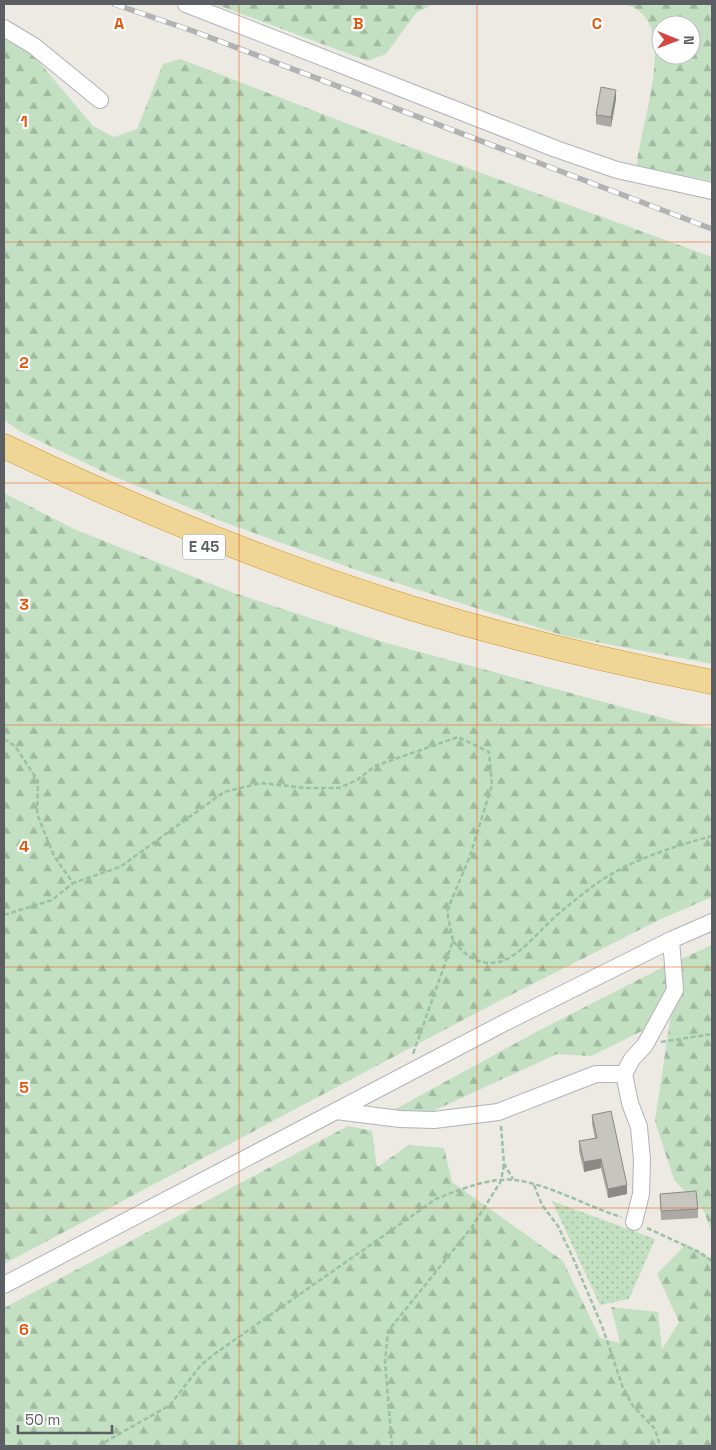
<svg xmlns="http://www.w3.org/2000/svg" width="716" height="1450" viewBox="0 0 716 1450" font-family="'Space Grotesk',sans-serif">
<style>
.grass{fill:url(#grass-dots)}
.forest{fill:url(#forest-firs);fill-rule:evenodd}
.lines{fill:none;stroke-linecap:round;stroke-linejoin:round}
.minor-casing{stroke:#b0b3b7;stroke-width:18}
.highway-casing{stroke:#d4941b;stroke-width:25}
.path{stroke:#9cc1a6;stroke-width:2.5;stroke-dasharray:5 2.5;stroke-linecap:butt}
.minor{stroke:#fff;stroke-width:16}
.highway{stroke:#f0d696;stroke-width:24}
.rail-casing{stroke:#b1b2b2;stroke-width:5.5}
.rail{stroke:#fff;stroke-width:4;stroke-dasharray:11;stroke-linecap:butt}
.wall{fill:#aba9a5}
.shaded-wall{fill:#8b8a86}
.building{fill:#c7c5c0;stroke:#8b8a86}
.grid{fill:none;stroke:#e15910;stroke-width:1;stroke-opacity:0.55}
.labels{text-anchor:middle;stroke-width:4.5;stroke-linejoin:round;paint-order:stroke}
.shield{fill:#fff;stroke:#8c8e91;stroke-width:1}
.shield-label{font-size:15px;font-weight:bold;fill:#5b5e62}
.grid-label{font-size:16px;text-anchor:middle;font-weight:bold;fill:#e15910;stroke:#fff;stroke-width:4.5;stroke-linejoin:round;paint-order:stroke}
</style>
<defs>
<pattern id="grass-dots" width="8" height="8" patternUnits="userSpaceOnUse" patternTransform="scale(1.25)"><rect width="8" height="8" fill="#c3e1c2"/><path d="M2 2h.1M6 6h.1" fill="none" stroke="#a1baa1" stroke-width="1.8" stroke-linecap="round"/></pattern>
<pattern id="forest-firs" width="22" height="20" patternUnits="userSpaceOnUse" patternTransform="scale(1.25)"><rect width="22" height="20" fill="#c3e1c2"/><path d="M5 1l3.5 6h-7zM16 11l3.5 6h-7z" fill="#a1baa1"/></pattern>
</defs>
<rect width="100%" height="100%" fill="#eceae3"/>
<path class="grass" d="M552 1201 655 1239 629 1299 600 1305Z"/>
<g class="forest">
<path d="M215 4H433L416 13 386 54 368 61Z"/>
<path d="M623 4H712V181L637 166C639 126 684 16 623 4ZM661 25H691V55H661Z"/>
<path d="M4 37 35 57 93 126 114 137 137 129 163 64 180 59 369 132 712 257V664L565 636 362 572 221 521 106 473 21 432 4 420Z"/>
<path d="M4 493 74 529 234 593 383 642 681 723 712 728V897L661 919 495 1003 4 1264Z"/>
<path d="M712 945V1234L704 1211 674 1180 655 1121 679 960Z"/>
<path d="M667 965 670 990 642 1031 591 1056 557 1054 420 1117 390 1112 538 1031Z"/>
<path d="M348 1126 372 1131 377 1167 409 1145 444 1148 452 1182 563 1261 600 1338 620 1343 611 1307 658 1312 662 1349 679 1322 657 1274 686 1244 710 1258 712 1256V1446H4V1308Z"/>
</g>
<g class="lines">
<g class="minor-casing">
<g id="minor">
<path d="M186 4 556 149 617 170 712 191"/>
<path d="M4 28 34 46 100 100"/>
<path d="M624 1074 630 1103 639 1127 642 1160 641 1194 634 1222"/>
<path d="M336 1111 400 1119 434 1120 498 1112 596 1074H624L632 1059 645 1045 675 990 671 940"/>
<path d="M4 1285 504 1023 671 940 712 922"/>
</g>
</g>
<g class="highway-casing">
<path id="highway" d="M4 446C136 509 272 565 411 608 510 638 611 662 712 682"/>
</g>
<g class="path">
<path d="M4 739 15 746 38 781 37 814 54 856 73 883 120 867 224 792 261 783 306 788H339L357 780 375 766 458 737 489 752 492 785 470 856 447 911 453 941 413 1054"/>
<path d="M4 915 52 900 73 883"/>
<path d="M453 941C465 955 478 966 499 962 518 958 543 927 557 915 569 905 581 895 593 886 627 861 672 847 712 836"/>
<path d="M661 1042 712 1034"/>
<path d="M501 1126 504 1164 513 1179"/>
<path d="M534 1185 542 1205 558 1226 573 1258 602 1326 623 1388 633 1406 655 1429 660 1446"/>
<path d="M647 1228 699 1252 712 1261"/>
<path d="M98 1446 170 1405 201 1365 213 1355 436 1199C458 1190 491 1177 515 1180 551 1185 586 1206 621 1217"/>
<path d="M392 1446 385 1362 388 1331 472 1227 501 1181 504 1164"/>
</g>
<use href="#minor" class="minor"/>
<use href="#highway" class="highway"/>
<g class="rail-casing">
<path id="rail" d="M114 4 193 31 712 229"/>
</g>
<use href="#rail" class="rail"/>
</g>
<g class="wall">
<path d="M616 99 611 127 596 124V115Z"/>
<path d="M592 1115 627 1194 608 1198 601 1168 584 1172 579 1151V1141L595 1138 592 1124Z"/>
<path d="M660 1194 698 1209V1218L661 1220Z"/>
</g>
<g class="shaded-wall">
<path d="M616 90V99L611 127V117Z"/>
<path d="M601 1159V1168L584 1172V1162Z"/>
<path d="M627 1185V1194L608 1198V1189Z"/>
</g>
<g class="building">
<path d="M601 87 616 90 611 117 596 115Z"/>
<path d="M611 1111 627 1185 608 1189 601 1159 584 1162 579 1141 597 1138 592 1115Z"/>
<path d="M696 1191 698 1209 661 1211 660 1194Z"/>
</g>
<path class="grid" d="M239 4V1446M477 4V1446M4 242H712M4 483H712M4 725H712M4 967H712M4 1208H712"/>
<g class="labels">
<rect class="shield" x="183" y="534.5" width="42" height="25" rx="4"/>
<g class="shield-label">
<text x="204" y="552">E 45</text>
</g>
</g>
<g class="grid-label">
<text x="119" y="29">A</text>
<text x="358" y="29">B</text>
<text x="597" y="29">C</text>
<text x="24" y="127">1</text>
<text x="24" y="368">2</text>
<text x="24" y="610">3</text>
<text x="24" y="852">4</text>
<text x="24" y="1093">5</text>
<text x="24" y="1335">6</text>
</g>
<rect width="716" height="1450" fill="none" stroke="#5b5e62" stroke-width="10"/>
<g transform="translate(676 40) rotate(91)"><circle r="24" fill="#ffffff" stroke="#bdbfc0"/>
<path d="M0-4L9 19L0 12L-9 19Z" fill="#d44841"/>
<text y="-8" font-size="14" font-weight="bold" text-anchor="middle" fill="#5b5e62">N</text>
</g>
<path d="M18 1425v8h94v-8" fill="none" stroke="#5b5e62" stroke-width="2.5"/>
<text x="25" y="1425" font-size="15" fill="#5b5e62" stroke="#ffffff" stroke-width="4" paint-order="stroke">50 m</text>
</svg>
